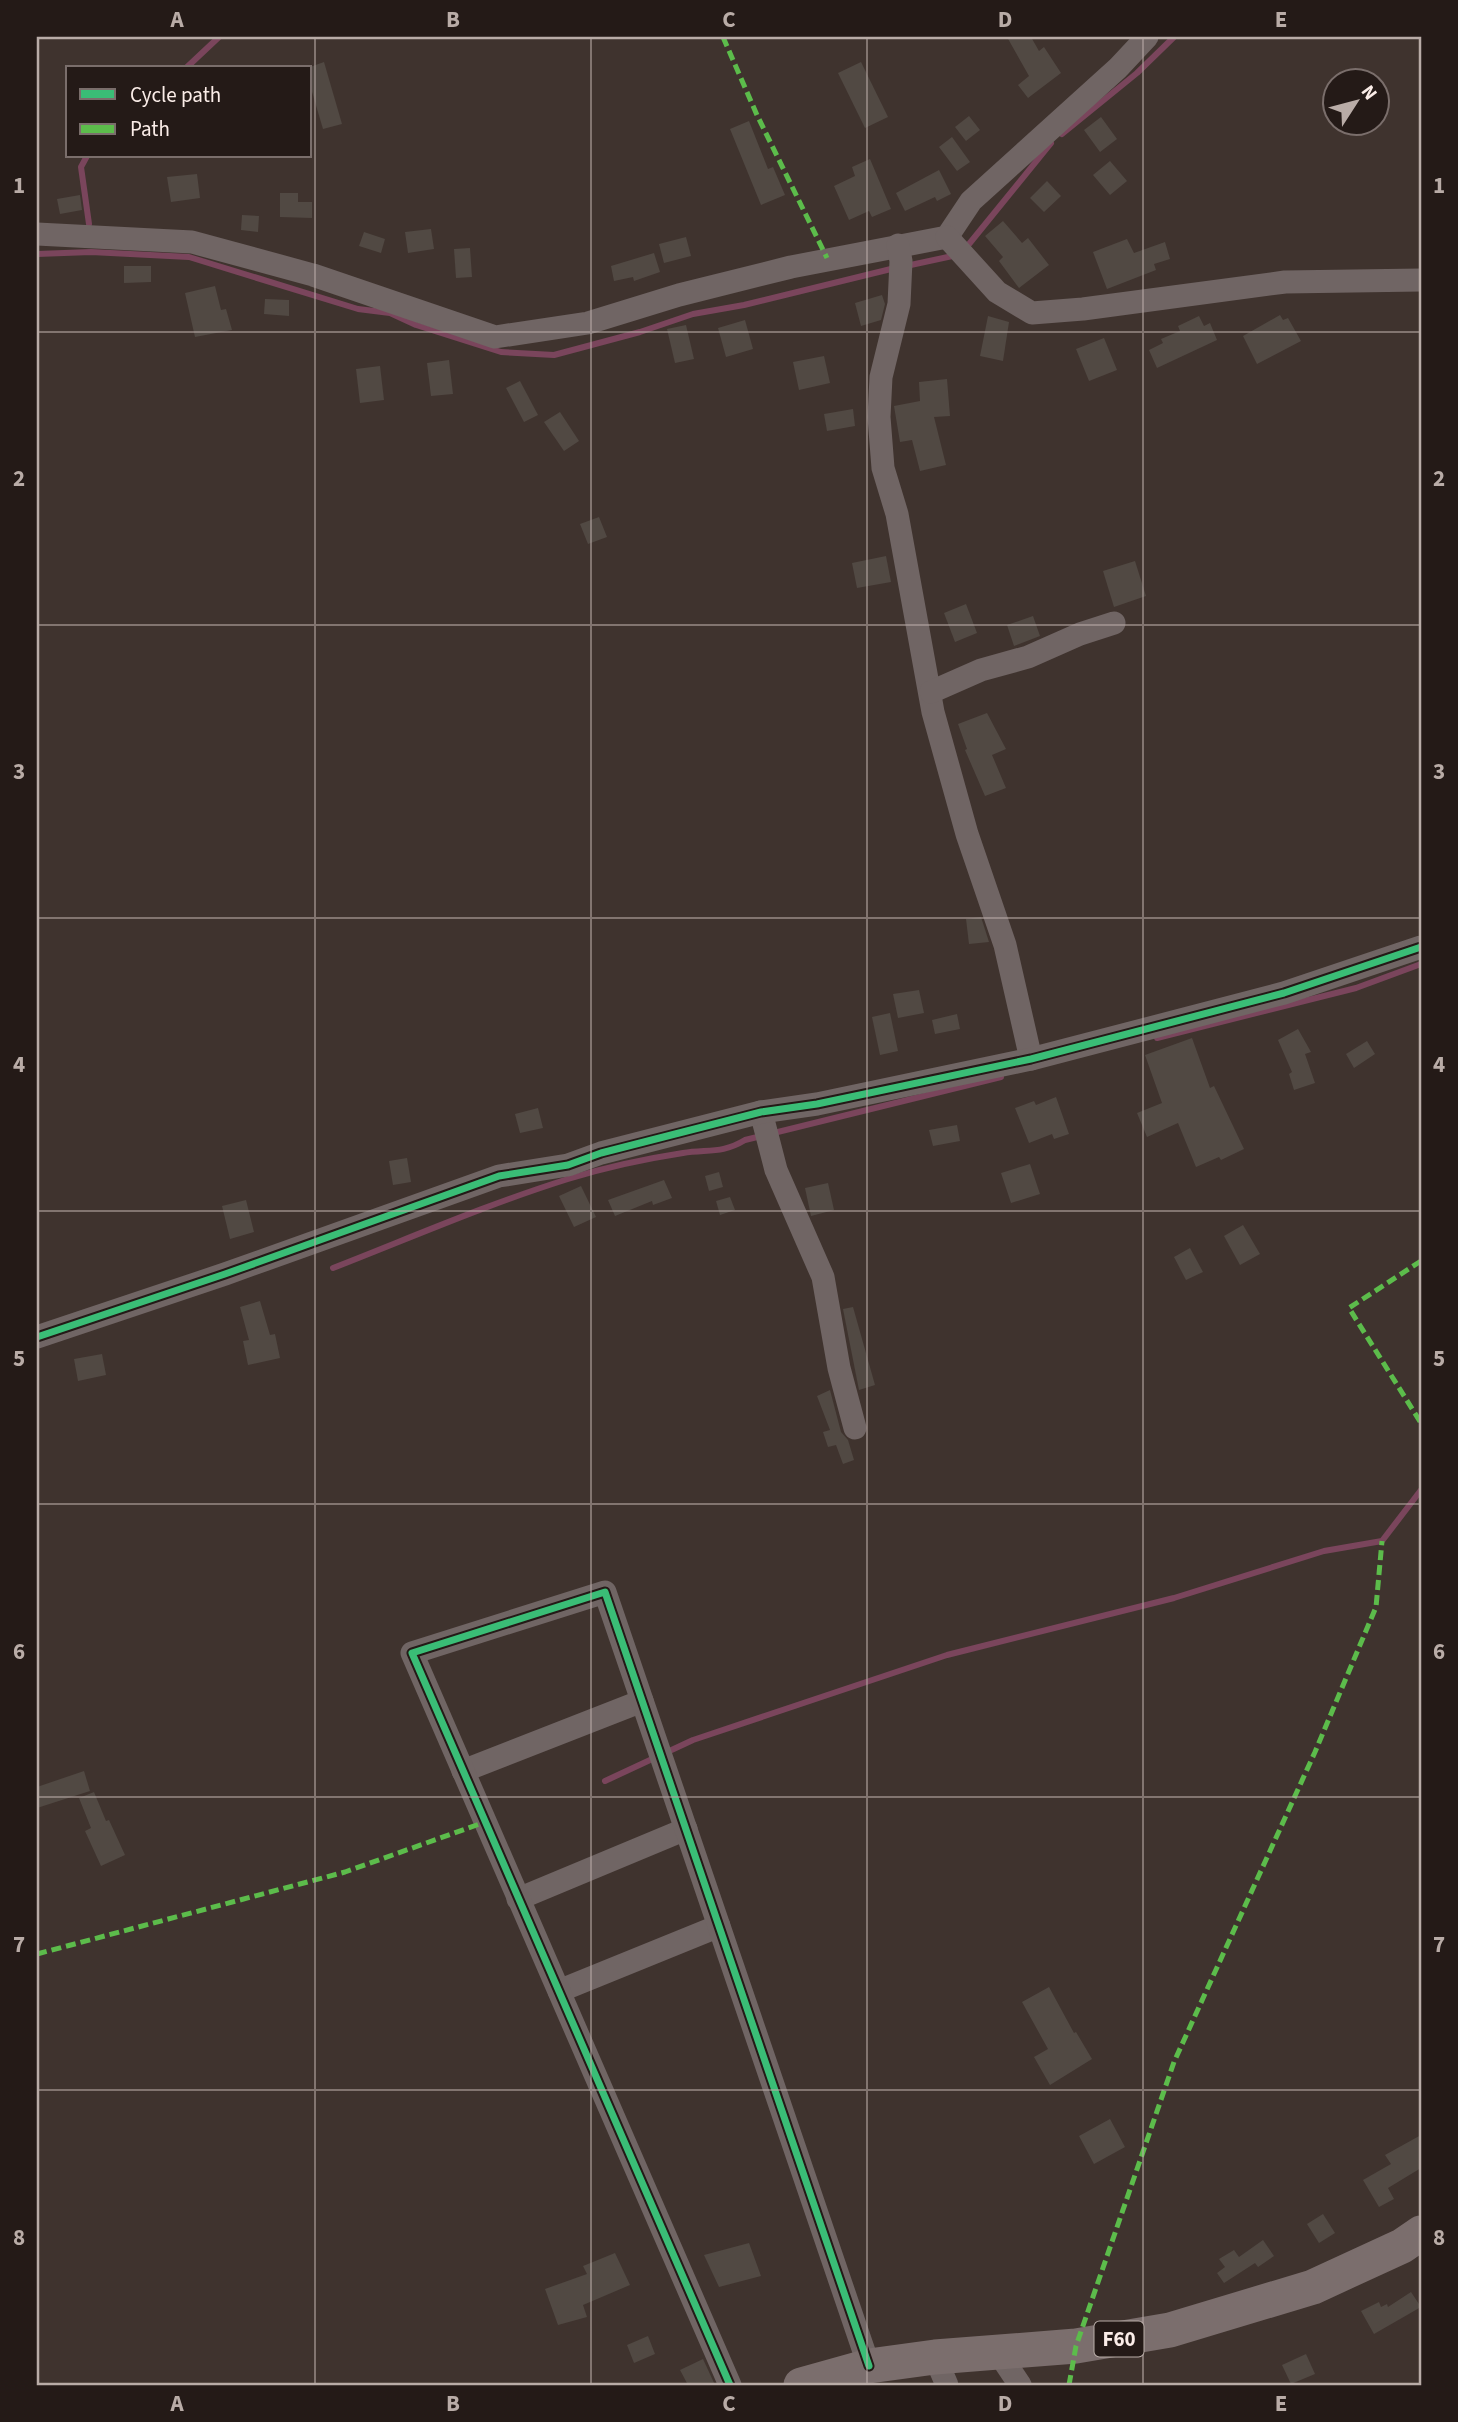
<svg xmlns="http://www.w3.org/2000/svg" width="1458" height="2422" viewBox="0 0 1458 2422" font-family="'Source Sans 3',sans-serif">
<style>
.lines{fill:none;stroke-linecap:round;stroke-linejoin:round}
.stream{stroke:#7a455c;stroke-width:6}
.building{fill:#514943}
.minor{stroke:#706564;stroke-width:23}
.primary{stroke:#7b6e6d;stroke-width:35}
.quiet{stroke:#5cbc4b;stroke-width:5;stroke-dasharray:10 5;stroke-linecap:butt}
.cycleway-casing{stroke:#241a17;stroke-width:11}
.cycleway{stroke:#3abd76;stroke-width:7}
.grid{fill:none;stroke:#b9aca7;stroke-width:2;stroke-opacity:0.55}
.labels{text-anchor:middle;stroke-width:6;stroke-linejoin:round;paint-order:stroke}
.shield{fill:#241a17;stroke:#baaea9;stroke-width:2}
.shield-label{font-size:21px;font-weight:bold;fill:#fbede8}
.neatline{fill:none;stroke:#b9aca7;stroke-width:2.5}
.grid-label{font-size:23px;text-anchor:middle;font-weight:bold;fill:#b9aca7}
</style>
<rect width="100%" height="100%" fill="#3f332e"/>
<g class="lines">
<g class="stream">
<path d="M186 68 219 37"/>
<path d="M1062 134 1137 73 1174 37"/>
<path d="M87 156 81 167 89 224"/>
<path d="M965 249 1051 143"/>
<path d="M37 254 91 252 189 257 358 309 390 313 416 325 501 352 554 355 640 332 693 314 744 305 895 268"/>
<path d="M906 266 957 255"/>
<path d="M1157 1038 1356 988 1421 964"/>
<path d="M333 1268C410 1238 488 1204 568 1179 606 1167 644 1159 683 1153 708 1149 722 1154 745 1140L1001 1077"/>
<path d="M605 1781 693 1740 947 1655 1174 1598 1324 1551 1382 1541 1421 1490"/>
</g>
</g>
<g class="building">
<path d="M1007 37H1031L1039 51 1044 47 1061 73 1028 98 1018 85 1029 76Z"/>
<path d="M324 62 342 124 323 129 310 85V67Z"/>
<path d="M861 62 888 117 865 128 838 73Z"/>
<path d="M969 116 980 130 966 141 955 127Z"/>
<path d="M1101 117 1117 139 1100 152 1084 130Z"/>
<path d="M749 121 768 169 773 167 785 195 761 205 730 129Z"/>
<path d="M952 137 970 162 957 171 939 147Z"/>
<path d="M870 159 891 209 872 217 869 211 849 220 834 186 855 176 852 167Z"/>
<path d="M1110 161 1127 181 1110 195 1093 175Z"/>
<path d="M939 170 951 194 937 201 935 197 905 211 896 193Z"/>
<path d="M197 174 200 198 171 202 167 177Z"/>
<path d="M1047 181 1061 196 1044 212 1030 198Z"/>
<path d="M280 193H298V202H312V218L280 217Z"/>
<path d="M80 195 82 210 60 214 57 199Z"/>
<path d="M242 215 259 216 258 232 241 230Z"/>
<path d="M1003 221 1022 243 1028 238 1049 265 1019 288 999 261 1003 257 985 236Z"/>
<path d="M431 229 434 249 408 253 405 232Z"/>
<path d="M364 232 385 239 381 253 359 246Z"/>
<path d="M686 237 691 256 664 263 659 244Z"/>
<path d="M1127 239 1134 253 1165 242 1170 259 1154 264 1156 270 1107 289 1093 252Z"/>
<path d="M470 248 472 277 456 278 454 249Z"/>
<path d="M654 253 660 272 634 281 633 277 614 281 611 266Z"/>
<path d="M124 266H151V282L124 283Z"/>
<path d="M215 286 221 310 226 309 232 330 195 337 185 293Z"/>
<path d="M882 295 885 304 881 320 861 326 855 303Z"/>
<path d="M265 299 289 300V316L264 314Z"/>
<path d="M1280 315 1283 320 1288 318 1301 341 1257 364 1243 336Z"/>
<path d="M988 316 1009 322 1003 361 980 356Z"/>
<path d="M1199 316 1204 326 1210 323 1217 340 1157 368 1149 350 1163 343 1161 339 1180 331 1178 326Z"/>
<path d="M745 320 753 349 726 357 718 328Z"/>
<path d="M686 325 694 359 675 363 667 329Z"/>
<path d="M1104 338 1117 370 1089 381 1076 349Z"/>
<path d="M824 356 830 383 799 390 793 362Z"/>
<path d="M449 360 453 394 431 396 427 363Z"/>
<path d="M380 366 384 400 360 403 356 369Z"/>
<path d="M947 379 950 416 934 417 946 465 920 471 912 440 900 442 894 406 920 401 919 382Z"/>
<path d="M520 381 538 415 524 422 506 388Z"/>
<path d="M853 409 855 426 827 431 824 414Z"/>
<path d="M560 412 579 441 564 451 544 422Z"/>
<path d="M599 517 607 537 588 544 580 524Z"/>
<path d="M886 556 891 582 857 588 852 563Z"/>
<path d="M1135 561 1146 596 1114 607 1103 571Z"/>
<path d="M966 604 977 633 955 642 944 613Z"/>
<path d="M1033 616 1040 636 1014 646 1007 625Z"/>
<path d="M987 713 1006 749 992 755 1006 788 985 796 965 750 967 749 958 724Z"/>
<path d="M981 917 989 942 969 944 966 919Z"/>
<path d="M919 990 924 1013 898 1018 893 994Z"/>
<path d="M890 1013 898 1051 880 1055 872 1017Z"/>
<path d="M957 1014 960 1029 935 1034 932 1020Z"/>
<path d="M1298 1029 1311 1052 1305 1054 1315 1083 1294 1090 1289 1074 1292 1072 1278 1040Z"/>
<path d="M1192 1038 1210 1088 1214 1086 1244 1149 1221 1160 1219 1157 1196 1167 1178 1123 1147 1137 1137 1113 1162 1103 1145 1055Z"/>
<path d="M1367 1041 1375 1054 1354 1068 1346 1054Z"/>
<path d="M1056 1097 1069 1134 1054 1139 1052 1134 1029 1143 1015 1108 1034 1101 1036 1105Z"/>
<path d="M538 1108 543 1128 520 1133 515 1114Z"/>
<path d="M957 1125 960 1141 933 1146 929 1130Z"/>
<path d="M407 1158 411 1182 393 1185 389 1161Z"/>
<path d="M1030 1164 1040 1194 1011 1203 1001 1173Z"/>
<path d="M719 1172 723 1187 709 1191 705 1176Z"/>
<path d="M664 1180 672 1198 653 1205 652 1201 615 1216 608 1200Z"/>
<path d="M828 1183 834 1210 811 1216 805 1188Z"/>
<path d="M581 1186 596 1217 574 1227 559 1196Z"/>
<path d="M730 1197 735 1210 720 1215 716 1201Z"/>
<path d="M246 1200 254 1232 230 1239 222 1206Z"/>
<path d="M1243 1225 1260 1254 1240 1265 1224 1236Z"/>
<path d="M1190 1248 1203 1272 1186 1280 1174 1257Z"/>
<path d="M260 1301 270 1335 275 1334 280 1358 248 1365 243 1341 249 1340 240 1307Z"/>
<path d="M853 1307 875 1385 859 1390 843 1309Z"/>
<path d="M102 1354 106 1375 78 1381 74 1359Z"/>
<path d="M830 1390 841 1432 848 1440 854 1460 843 1464 836 1445 828 1447 823 1432 830 1430 817 1396Z"/>
<path d="M84 1771 90 1791 37 1808V1787Z"/>
<path d="M94 1792 106 1821 109 1820 125 1855 101 1866 85 1831 91 1828 79 1798Z"/>
<path d="M1049 1987 1074 2033 1076 2032 1092 2059 1050 2085 1034 2057 1048 2049 1022 2002Z"/>
<path d="M1110 2119 1125 2147 1094 2164 1079 2136Z"/>
<path d="M1421 2135V2168L1388 2188 1394 2199 1379 2207 1363 2180 1391 2164 1385 2155Z"/>
<path d="M1323 2214 1335 2233 1319 2243 1307 2224Z"/>
<path d="M1263 2240 1274 2256 1258 2267 1255 2263 1224 2283 1217 2273 1225 2267 1219 2259 1234 2250 1239 2257Z"/>
<path d="M749 2243 761 2276 719 2287 704 2255Z"/>
<path d="M615 2253 630 2285 583 2305 587 2317 558 2325 545 2289 587 2274 583 2266Z"/>
<path d="M1411 2292 1421 2307 1374 2334 1361 2311 1379 2302 1381 2307 1387 2304 1388 2307Z"/>
<path d="M648 2336 655 2354 634 2363 627 2345Z"/>
<path d="M1306 2354 1315 2374 1291 2384 1282 2365Z"/>
<path d="M703 2359 715 2385H688L680 2370Z"/>
</g>
<g class="lines">
<g class="minor">
<path d="M37 234 192 242 313 275 495 337 588 323 679 295 791 267 947 237 971 201 1118 68 1147 37"/>
<path d="M947 237 997 292 1032 313 1083 309 1285 282 1421 280"/>
<path d="M898 245 901 261 899 304 881 377 879 417 883 468 897 514 933 712 967 834 1005 945 1031 1059"/>
<path d="M931 692 981 670 1028 657 1080 634 1114 623"/>
<path d="M761 1112 776 1170 823 1277 839 1368 855 1428"/>
<path d="M37 1337 225 1274 499 1176 568 1165 601 1153 761 1112 817 1104 1031 1059 1284 993 1421 947"/>
<path d="M463 1771 642 1701"/>
<path d="M518 1899 686 1829"/>
<path d="M559 1991 719 1926"/>
<path d="M998 2352 1020 2385"/>
<path d="M935 2357 947 2385"/>
<path d="M730 2385 412 1653 605 1592 869 2366"/>
</g>
<path class="primary" d="M801 2385 869 2366 935 2357 1076 2346 1170 2330 1313 2287 1402 2246 1421 2233"/>
<g class="quiet">
<path d="M723 37 757 115 827 258"/>
<path d="M1421 1261 1349 1308 1421 1423"/>
<path d="M37 1954 345 1872 485 1822"/>
<path d="M1069 2385 1076 2346 1174 2062 1315 1752 1376 1607 1382 1541"/>
</g>
<g class="cycleway-casing">
<g id="cycleway">
<path d="M37 1337 225 1274 499 1176 568 1165 601 1153 761 1112 817 1104 1031 1059 1284 993 1421 947"/>
<path d="M730 2385 412 1653 605 1592 869 2366"/>
</g>
</g>
<use href="#cycleway" class="cycleway"/>
</g>
<path class="grid" d="M315 37V2385M591 37V2385M867 37V2385M1143 37V2385M37 332H1421M37 625H1421M37 918H1421M37 1211H1421M37 1504H1421M37 1797H1421M37 2090H1421"/>
<g class="labels">
<rect class="shield" x="1094.5" y="2321.5" width="49" height="35" rx="5"/>
<g class="shield-label">
<text x="1119" y="2346">F60</text>
</g>
</g>
<rect width="1458" height="2422" fill="none" stroke="#241a17" stroke-width="77"/>
<rect x="66" y="66" width="245" height="91" fill="#241a17" stroke="#7a6e6b" stroke-width="2"/>
<rect x="80" y="89" width="35" height="10" fill="#3abd76" stroke="#7a6e6b" stroke-width="2"/>
<text x="130" y="102" font-size="21" fill="#fbede8">Cycle path</text>
<rect x="80" y="124" width="35" height="10" fill="#5cbc4b" stroke="#7a6e6b" stroke-width="2"/>
<text x="130" y="136" font-size="21" fill="#fbede8">Path</text>
<g transform="translate(1356 102) rotate(54)"><circle r="33" fill="#241a17" stroke="#7a6e6b" stroke-width="2"/>
<path d="M0-5L12 26L0 18L-12 26Z" fill="#b9aca7"/>
<text y="-10" font-size="19" font-weight="bold" text-anchor="middle" fill="#fbede8">N</text>
</g>
<rect x="38" y="38" width="1382" height="2346" class="neatline"/>
<g class="grid-label">
<text x="177" y="27">A</text>
<text x="453" y="27">B</text>
<text x="729" y="27">C</text>
<text x="1005" y="27">D</text>
<text x="1281" y="27">E</text>
<text x="19" y="193">1</text>
<text x="1439" y="193">1</text>
<text x="19" y="486">2</text>
<text x="1439" y="486">2</text>
<text x="19" y="779">3</text>
<text x="1439" y="779">3</text>
<text x="19" y="1072">4</text>
<text x="1439" y="1072">4</text>
<text x="19" y="1366">5</text>
<text x="1439" y="1366">5</text>
<text x="19" y="1659">6</text>
<text x="1439" y="1659">6</text>
<text x="19" y="1952">7</text>
<text x="1439" y="1952">7</text>
<text x="19" y="2245">8</text>
<text x="1439" y="2245">8</text>
<text x="177" y="2411">A</text>
<text x="453" y="2411">B</text>
<text x="729" y="2411">C</text>
<text x="1005" y="2411">D</text>
<text x="1281" y="2411">E</text>
</g>
</svg>
